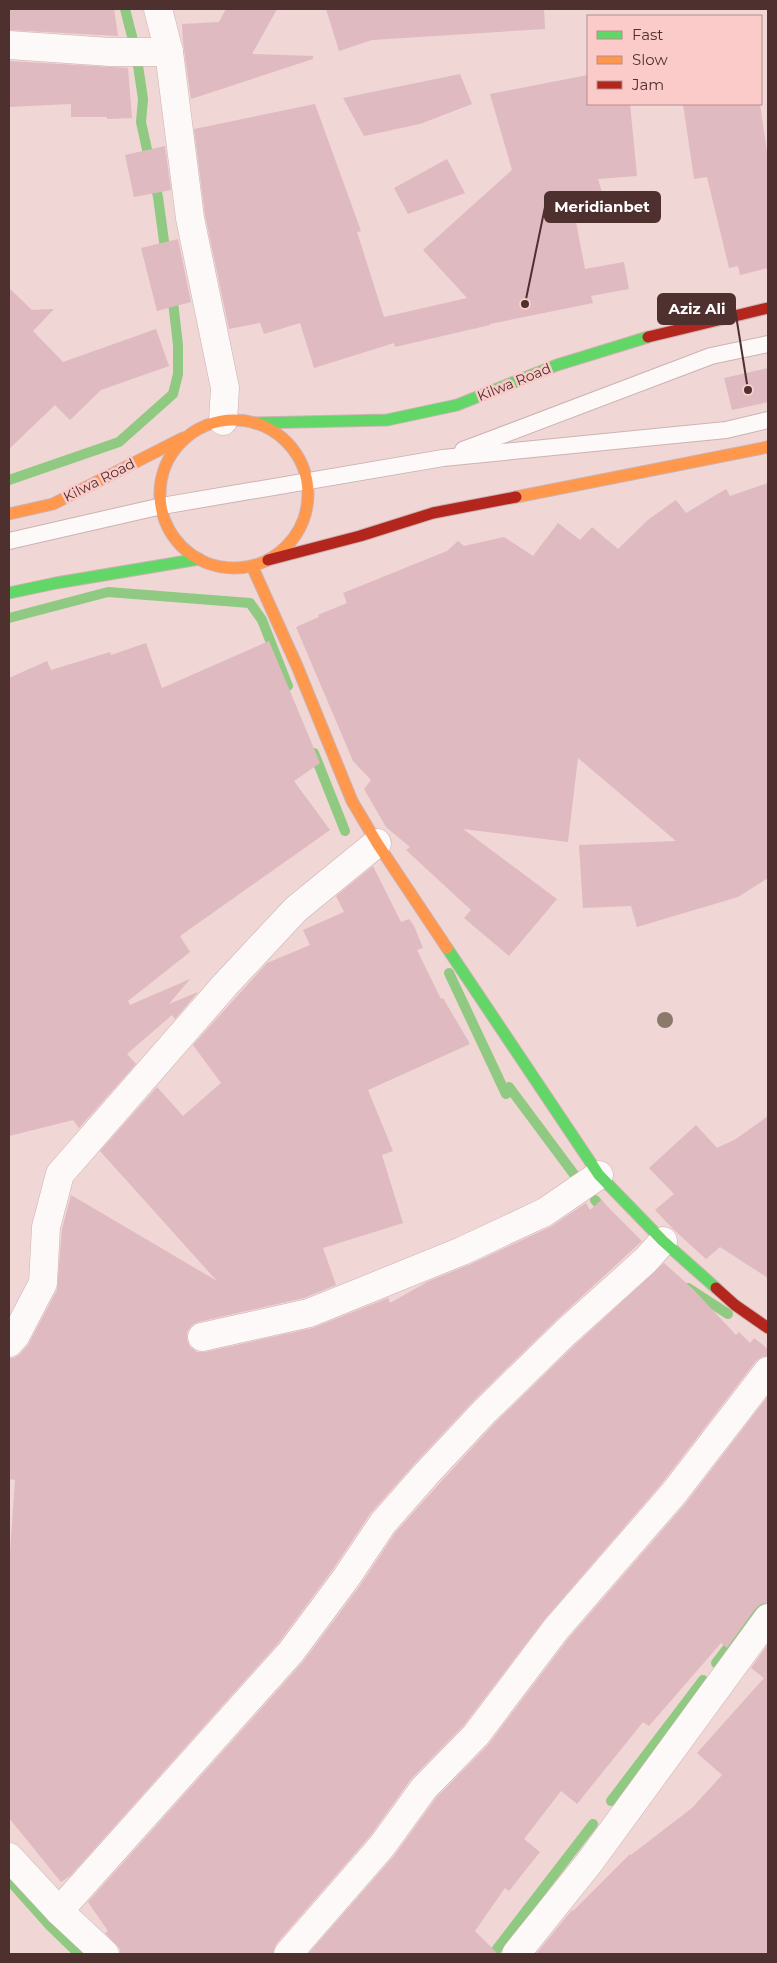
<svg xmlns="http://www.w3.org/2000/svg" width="777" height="1963" viewBox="0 0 777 1963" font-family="Montserrat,sans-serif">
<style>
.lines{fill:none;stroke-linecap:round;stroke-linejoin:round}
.stream{stroke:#90c981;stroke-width:10}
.building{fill:#dfbac1}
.lane-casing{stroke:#ccb3b1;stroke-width:18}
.street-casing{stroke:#ccb3b1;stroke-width:29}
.fast-casing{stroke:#ccb3b1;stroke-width:13}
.slow-casing{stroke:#ccb3b1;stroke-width:13}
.jam-casing{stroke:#ccb3b1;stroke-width:13}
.lane{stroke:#fdf9f9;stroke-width:16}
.street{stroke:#fdf9f9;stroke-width:28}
.fast{stroke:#63d668;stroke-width:11}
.slow{stroke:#ff974d;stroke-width:11}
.jam{stroke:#b3261e;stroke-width:11}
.tree{fill:#8b796c}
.labels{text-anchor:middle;stroke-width:5;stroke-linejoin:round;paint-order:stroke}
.street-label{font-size:14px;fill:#4e302f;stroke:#fbcbc9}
.leader{fill:none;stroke:#4e302f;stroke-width:2}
.callout-dot{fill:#4e302f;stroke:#fbcbc9;stroke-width:2}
.callout{fill:#4e302f;stroke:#4e302f;stroke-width:2}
.callout-label{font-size:15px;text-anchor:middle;font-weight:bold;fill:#fff}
</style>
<rect width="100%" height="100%" fill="#f0d6d4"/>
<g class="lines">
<g class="stream">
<path d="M125 9 136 52 143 99 141 122 150 163"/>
<path d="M154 179 158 197 166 256"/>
<path d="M9 480 119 442 173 394 178 374V345L172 293"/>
<path d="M9 618 108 592 250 603 262 620 288 686"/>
<path d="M314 753 345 831"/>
<path d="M449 973 506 1094"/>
<path d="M509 1087 582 1185"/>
<path d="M595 1200 606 1213"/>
<path d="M688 1288 728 1314"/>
<path d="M716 1663 768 1595"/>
<path d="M611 1801 703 1680"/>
<path d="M9 1880 50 1926 79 1954"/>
<path d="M493 1954 593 1824"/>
</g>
</g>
<g class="building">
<path d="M9 9H114L118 36 9 30Z"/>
<path d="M226 9H277L252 54 313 56V59L191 99 183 42 182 24 219 22Z"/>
<path d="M326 9H544L545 29 372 40 339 51Z"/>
<path d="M9 61 128 68 132 118 107 119V117H71V104L9 107Z"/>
<path d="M460 74 472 104 420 124 364 136 343 98Z"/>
<path d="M588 75V104H630L637 176 598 179 608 212 576 222 585 269 624 262 629 289 591 296 593 303 490 324V325L395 347 394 343 314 368 300 323 264 334 260 323 229 329 205 215 194 129 315 104 361 231 357 232 384 317 467 298 423 250 512 170 490 94Z"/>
<path d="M683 104H760L768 158V268L740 275 738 266 729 268 707 177 694 179Z"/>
<path d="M165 146 171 190 134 197 125 155Z"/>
<path d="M447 159 465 193 408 214 394 188Z"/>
<path d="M178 239 191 302 157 311 141 248Z"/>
<path d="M9 288 32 310 54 309 33 331 63 362 156 329 169 366 101 390 70 420 55 405 9 449Z"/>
<path d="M768 368V402L732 410 724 378Z"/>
<path d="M768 483V878L738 897 637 927 631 906 583 908 579 845 676 841 578 758 568 842 463 829 557 899 509 956 464 918 471 910 406 850 410 847 386 827 364 789 371 780 353 761 296 627 319 617 318 615 347 603 343 593 447 551 458 541 464 546 504 537 533 556 558 523 580 540 592 527 618 549 649 519 676 500 686 513 726 489 730 496Z"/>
<path d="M269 641 320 763 294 781 330 830 180 936 190 952 128 1001 130 1005 190 979 169 1004 198 992 175 1019 172 1015 127 1054 136 1064 79 1128 73 1120 9 1136V678L47 661 51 670 110 652 111 655 146 643 162 688Z"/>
<path d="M373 866 401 922 409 919 414 926 423 948 417 950 441 999 443 998 470 1044 368 1090 393 1151 382 1155 403 1223 323 1248 336 1285 304 1298 198 1322 192 1325 187 1332V1340L190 1347 197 1352H205L313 1328 388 1298 390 1303 429 1281 469 1265 552 1226 586 1203 590 1210 601 1200 642 1241 555 1321 473 1401 416 1462 370 1514 333 1569 279 1642 70 1876 61 1882 9 1818V1567L15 1480 9 1479V1358H14L20 1354 28 1345 57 1290 62 1229 71 1195 217 1281 100 1151 157 1087 183 1116 221 1083 193 1045 267 963 310 945 303 930 344 912 336 896Z"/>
<path d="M768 1116V1278L720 1247 706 1259 674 1230 655 1210 674 1194 649 1168 696 1125 717 1148 736 1139Z"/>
<path d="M664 1263 693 1289 736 1335 739 1332 750 1343 754 1338 768 1349V1356L762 1357 756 1361 662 1483 544 1620 464 1725 411 1779 370 1836 276 1944 273 1954H120V1949L105 1933 108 1931 88 1902 303 1662 359 1587 395 1533 439 1484 495 1423 577 1343Z"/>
<path d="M768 1396V1603L761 1604 755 1609 727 1648 721 1643 649 1726 643 1722 577 1804 561 1791 524 1839 540 1852 509 1891 505 1888 475 1931 498 1954H308L394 1856 436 1798 488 1745 568 1639 686 1503Z"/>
<path d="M768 1644V1954H536L572 1910 573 1911 630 1854 631 1855 692 1808 722 1775 697 1753 764 1678 751 1668Z"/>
</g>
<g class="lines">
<g class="lane-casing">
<g id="lane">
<path d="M463 450 711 356 768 344"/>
<path d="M9 541 162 506 443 458 726 430 768 420"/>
</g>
</g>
<g class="street-casing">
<g id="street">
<path d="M158 9 169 52 190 218 225 388 223 421"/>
<path d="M9 45 110 52H169"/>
<path d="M202 1337 309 1313 462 1251 545 1212 599 1175"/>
<path d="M9 1343 16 1335 43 1283 46 1227 60 1174 225 985 296 909 377 843"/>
<path d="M9 1857 59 1911 105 1954"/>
<path d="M59 1911 291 1652 346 1578 383 1523 427 1473 484 1412 566 1332 646 1260 663 1241"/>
<path d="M288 1954 382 1846 424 1788 476 1735 556 1629 674 1493 768 1371"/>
<path d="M516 1954 589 1863 768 1618"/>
</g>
</g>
<g class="fast-casing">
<g id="fast">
<path d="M255 423 387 420 457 405 557 365 648 337"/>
<path d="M9 593 56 583 199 559"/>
<path d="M447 948 599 1175 663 1241 716 1288"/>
</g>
</g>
<g class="slow-casing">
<g id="slow">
<circle cx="234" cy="494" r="74"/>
<path d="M516 497 768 447"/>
<path d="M9 514 53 504 183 438"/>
<path d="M252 566 297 666 352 801 377 843 447 948"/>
</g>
</g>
<g class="jam-casing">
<g id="jam">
<path d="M648 337 768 308"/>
<path d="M268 560 360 536 433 513 516 497"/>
<path d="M716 1288 735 1305 768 1328"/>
</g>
</g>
<use href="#lane" class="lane"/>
<use href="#street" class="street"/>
<use href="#fast" class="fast"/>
<use href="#slow" class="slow"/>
<use href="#jam" class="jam"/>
</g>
<circle class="tree" cx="665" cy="1020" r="8"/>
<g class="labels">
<g class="street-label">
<text transform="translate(514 382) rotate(-22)" y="5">Kilwa Road</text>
<text transform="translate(99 480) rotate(-27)" y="5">Kilwa Road</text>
</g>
</g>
<path class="leader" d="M525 304L545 207M748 390L735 309"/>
<g class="callout-dot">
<circle cx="525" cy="304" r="5"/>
<circle cx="748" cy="390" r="5"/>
</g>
<g class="callout">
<rect x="545" y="192" width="115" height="30" rx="5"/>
<rect x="658" y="294" width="77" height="30" rx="5"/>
</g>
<g class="callout-label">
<text x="602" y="212">Meridianbet</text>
<text x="697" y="314">Aziz Ali</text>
</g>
<rect width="777" height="1963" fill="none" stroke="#4e302f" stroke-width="20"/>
<rect x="587" y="15" width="175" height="90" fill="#fbcbc9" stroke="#b68d8b"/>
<rect x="597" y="31" width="25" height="8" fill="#63d668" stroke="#b68d8b"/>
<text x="632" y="40" font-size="15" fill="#4e302f">Fast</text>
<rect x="597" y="56" width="25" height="8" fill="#ff974d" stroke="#b68d8b"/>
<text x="632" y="65" font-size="15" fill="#4e302f">Slow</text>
<rect x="597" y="81" width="25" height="8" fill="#b3261e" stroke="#b68d8b"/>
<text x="632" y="90" font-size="15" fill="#4e302f">Jam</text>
</svg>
